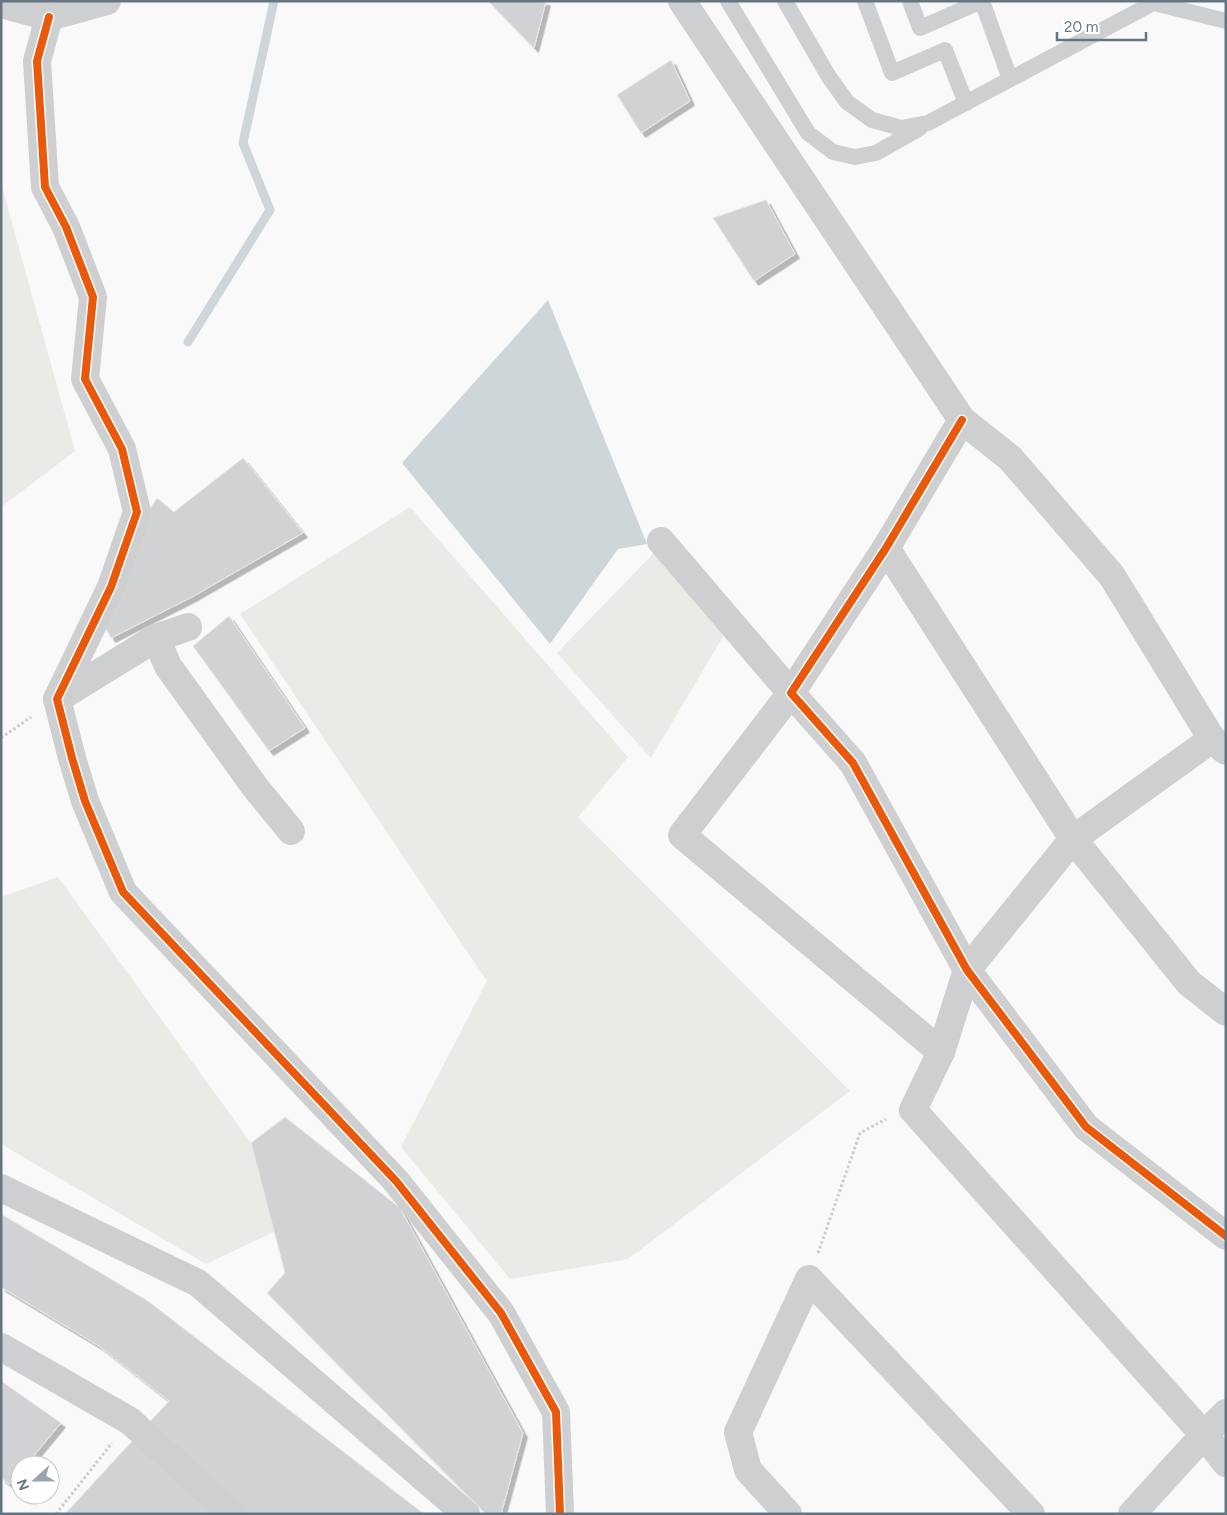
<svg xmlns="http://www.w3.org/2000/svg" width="1227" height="1515" viewBox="0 0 1227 1515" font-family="Figtree,sans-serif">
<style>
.green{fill:#e8ebe6}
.water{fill:#ced6d9}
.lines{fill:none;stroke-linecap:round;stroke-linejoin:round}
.stream{stroke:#ced6d9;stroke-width:9}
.building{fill:#d0d2d3;stroke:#e8e8e8;filter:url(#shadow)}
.path{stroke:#cbcccd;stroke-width:3;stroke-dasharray:2.5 2.5;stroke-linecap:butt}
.lane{stroke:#cecfd0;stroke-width:16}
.street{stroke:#cecfd0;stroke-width:28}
.cycleway-casing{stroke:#fff;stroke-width:11}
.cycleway{stroke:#e8590c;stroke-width:8}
</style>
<defs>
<filter id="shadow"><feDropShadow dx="4.5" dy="4.5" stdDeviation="0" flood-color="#0004"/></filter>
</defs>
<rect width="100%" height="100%" fill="#f9f9f9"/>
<g class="green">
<path d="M1 183 75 451 1 507Z"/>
<path d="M410 507 628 757 578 817 850 1091 628 1259 510 1279 401 1147 487 981 240 614Z"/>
<path d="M655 552 724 635 651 758 557 653Z"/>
<path d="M58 877 251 1143 286 1226 206 1264 1 1144V897Z"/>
</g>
<path class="water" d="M548 300 647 544 618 549 550 644 402 463Z"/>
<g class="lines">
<path class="stream" d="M188 342 270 210 243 143 274 1"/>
</g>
<g class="building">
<path d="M488 1H546L534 48Z"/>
<path d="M671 60 690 101 641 133 617 95Z"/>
<path d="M766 200 795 254 754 281 713 218Z"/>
<path d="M243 458 303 533 192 597 111 638 100 618 136 530 157 498 174 512Z"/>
<path d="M229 616 305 728 269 751 193 646Z"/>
<path d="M285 1117 400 1208 523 1433 501 1514H486L267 1293 285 1273 251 1143Z"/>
<path d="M1 1214 148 1301 424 1514H65L169 1401 99 1346 1 1287Z"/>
<path d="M1 1381 61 1423 26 1465H20V1472L9 1484 1 1478Z"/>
</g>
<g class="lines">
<g class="path">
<path d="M1 738 31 717"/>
<path d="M818 1253 860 1133 886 1119"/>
<path d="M56 1514 112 1443"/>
</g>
<g class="lane">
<path d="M728 1 808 133 833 152 855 157 876 153 920 128"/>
<path d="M785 1 829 77 847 102 872 120 901 128 928 123 1157 1"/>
<path d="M865 1 892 73 945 50 966 103"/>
<path d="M910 1 920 28 982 1"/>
<path d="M982 1 1010 79"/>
<path d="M1154 3 1226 21"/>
</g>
<g class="street">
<path d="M682 1 962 420 1010 458 1112 576 1212 739 1226 751"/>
<path d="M1 4 49 17 107 1"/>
<path d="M49 17 37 61 45 187 66 227 93 297 85 379 122 449 137 512 111 587 57 699 72 758 85 801 123 892 396 1181 501 1313 556 1412 560 1514"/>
<path d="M962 420 886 548 791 693 853 763 967 970 1086 1127 1226 1236"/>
<path d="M661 541 791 693 682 835 941 1052"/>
<path d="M886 548 1073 839 1189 983 1226 1012"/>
<path d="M156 638 168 666 255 787 291 831"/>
<path d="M57 699 156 638 188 627"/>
<path d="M1212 739 1073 839 967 970 941 1052 913 1110 1204 1435 1226 1463"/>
<path d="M1 1188 198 1283 466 1514"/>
<path d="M1 1347 130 1421 232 1514"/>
<path d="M788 1514 748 1470 738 1432 809 1279 1031 1514"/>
<path d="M1132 1514 1204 1435 1226 1413"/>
</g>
<g class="cycleway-casing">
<g id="cycleway">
<path d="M49 17 37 61 45 187 66 227 93 297 85 379 122 449 137 512 111 587 57 699 72 758 85 801 123 892 396 1181 501 1313 556 1412 560 1514"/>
<path d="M962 420 886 548 791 693 853 763 967 970 1086 1127 1226 1236"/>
</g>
</g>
<use href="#cycleway" class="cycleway"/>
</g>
<rect width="1227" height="1515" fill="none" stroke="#657683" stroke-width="5"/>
<g transform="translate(35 1480) rotate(249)"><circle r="24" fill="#ffffff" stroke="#c1c8cd"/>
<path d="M0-4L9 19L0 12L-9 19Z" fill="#99a4ac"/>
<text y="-8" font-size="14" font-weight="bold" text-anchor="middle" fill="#657683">N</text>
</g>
<path d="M1057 32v8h89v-8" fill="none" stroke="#657683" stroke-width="2.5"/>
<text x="1064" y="32" font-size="15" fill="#657683" stroke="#ffffff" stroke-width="4" paint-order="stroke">20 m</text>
</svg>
